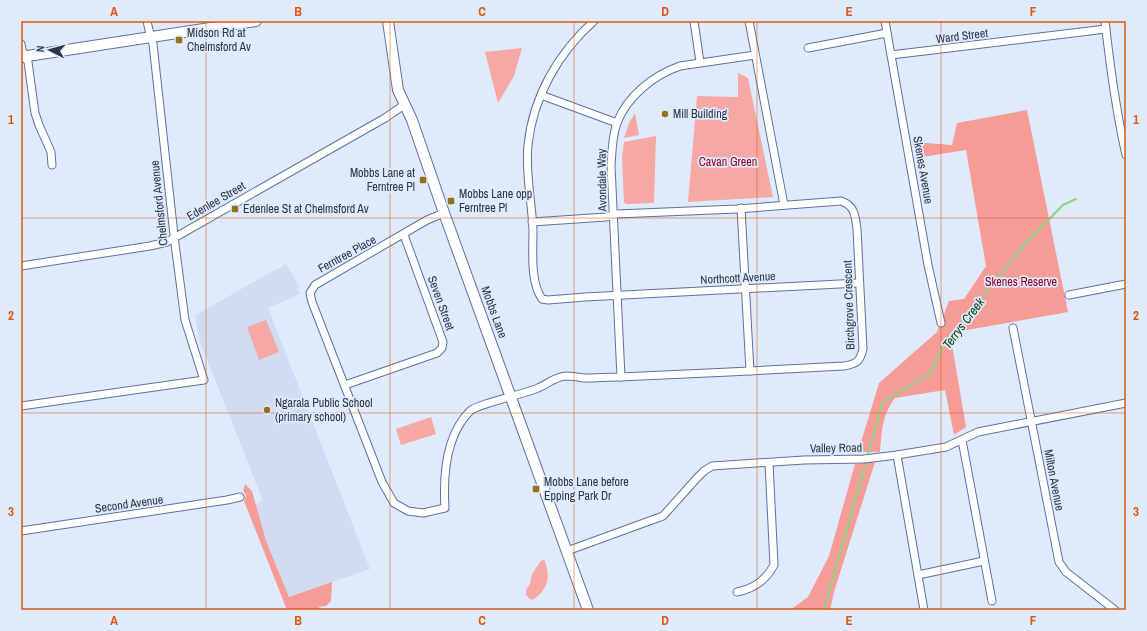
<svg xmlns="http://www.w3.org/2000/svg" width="1147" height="631" viewBox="0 0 1147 631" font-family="'Archivo Narrow',sans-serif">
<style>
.built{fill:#d0dcf2}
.green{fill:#f6a8a4}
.forest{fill:#f69c97}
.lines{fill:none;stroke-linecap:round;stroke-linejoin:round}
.stream{stroke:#89d584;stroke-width:2}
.street-casing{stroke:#5c729b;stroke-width:9}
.secondary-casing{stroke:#5c729b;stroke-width:12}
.street{stroke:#fff;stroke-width:7}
.secondary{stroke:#fff;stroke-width:10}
.grid{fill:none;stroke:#df570f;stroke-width:1;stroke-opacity:0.55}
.poi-dot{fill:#96711b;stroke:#e0eafd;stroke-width:1.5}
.labels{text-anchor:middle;stroke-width:3.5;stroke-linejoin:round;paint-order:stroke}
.poi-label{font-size:12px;fill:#2b3447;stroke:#e0eafd;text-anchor:start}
.street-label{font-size:12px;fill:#2b3447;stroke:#e0eafd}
.park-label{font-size:12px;fill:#8e0019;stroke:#e0eafd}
.water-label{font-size:13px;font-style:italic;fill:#104510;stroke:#e0eafd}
.neatline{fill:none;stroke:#df570f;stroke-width:1.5}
.grid-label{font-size:13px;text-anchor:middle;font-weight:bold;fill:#df570f}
</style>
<rect width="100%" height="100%" fill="#e0eafd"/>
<path class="built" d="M286 264 300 287 297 289 300 294 268 308 370 569 289 597 251 506 263 501 199 339 195 315Z"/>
<g class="green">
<path d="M522 48 514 76 498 103 485 52Z"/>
<path d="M738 73 748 78 773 197 688 202 697 96 738 97Z"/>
<path d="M635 113 639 135 624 138 629 123Z"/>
<path d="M656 136 654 203 626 204 624 202 622 157 624 142Z"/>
<path d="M266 320 279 352 259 360 247 327Z"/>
<path d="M431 417 436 434 401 445 396 429Z"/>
<path d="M544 559C549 572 550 582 541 593 537 597 536 598 531 600L526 595V590L530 584 532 574 540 562Z"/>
</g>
<g class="forest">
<path d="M1027 110 1068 312 950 333 966 427 954 435 945 390 895 398C882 415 882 431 880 452H858L879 383 937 332 949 301 964 299 986 266 966 150 916 158 914 142 952 145 957 123Z"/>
<path d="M875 462 834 592 830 610H790L808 597 829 556 855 464Z"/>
<path d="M245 484 252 491 266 541 289 597 332 582 331 601 326 606 319 607 320 610H287L244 501 246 495 243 491Z"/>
</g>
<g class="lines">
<g class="stream">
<path d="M868 453 883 401 930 374 943 347 1022 247 1063 205 1076 199"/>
<path d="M824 610 865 465"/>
</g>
<g class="street-casing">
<g id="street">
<path d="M594 21C558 53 533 97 528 145 525 173 532 202 533 230 533 251 530 282 542 299L548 300 585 297 859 283"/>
<path d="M694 21 700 62"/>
<path d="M749 21 784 205"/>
<path d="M885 21 928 265 941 323"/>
<path d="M1105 21C1110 66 1116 111 1126 155"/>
<path d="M21 44 22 50 28 62 35 113 39 125 51 152 52 165"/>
<path d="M808 48 887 33"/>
<path d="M891 55 1106 29"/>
<path d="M541 95 617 123"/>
<path d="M741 208 750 371"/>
<path d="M444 213 427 220 315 285 310 293 312 302 382 482 394 503 408 511 423 513 445 508C443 476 445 436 470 411 477 404 525 394 538 388 548 384 554 377 566 376 572 376 578 377 584 378 596 378 608 377 620 377 695 374 769 370 844 366 856 364 860 362 863 349L857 229C855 215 855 206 841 201L737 209 617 214 606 217 532 222"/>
<path d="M21 266 150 246 167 242 385 118 404 105"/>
<path d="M1069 295 1126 284"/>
<path d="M1013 328 1059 562 1066 572 1115 610"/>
<path d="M621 377 611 166C612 152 612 136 617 123 627 96 654 75 680 66L755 55"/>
<path d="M345 385 437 353 442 348 443 342 404 235"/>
<path d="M21 406 204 380 185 320 175 244 153 44 149 30 147 21"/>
<path d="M962 440 992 601"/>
<path d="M897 455 924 610"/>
<path d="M21 531 227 500 240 497"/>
<path d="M567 551 663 516 697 478 704 471 712 466 804 460 864 459 897 455 946 447 978 432 1126 403"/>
<path d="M918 575 984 561"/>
<path d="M737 592C753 589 766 580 774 565L769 463"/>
</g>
</g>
<g class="secondary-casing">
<g id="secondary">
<path d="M388 21 398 90 412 120 444 213 588 610"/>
<path d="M21 57 256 21"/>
</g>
</g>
<use href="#street" class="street"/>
<use href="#secondary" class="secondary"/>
</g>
<path class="grid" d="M206 21V610M390 21V610M574 21V610M757 21V610M941 21V610M21 218H1126M21 413H1126"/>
<g class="poi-dot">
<rect x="175" y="36" width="8" height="8" rx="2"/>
<circle cx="665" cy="114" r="4"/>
<rect x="419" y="176" width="8" height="8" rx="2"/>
<rect x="447" y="197" width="8" height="8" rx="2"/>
<rect x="231" y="205" width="8" height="8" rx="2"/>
<circle cx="267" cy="410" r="4"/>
<rect x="532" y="485" width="8" height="8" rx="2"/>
</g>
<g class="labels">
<g class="poi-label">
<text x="187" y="37">Midson Rd at<tspan x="187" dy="14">Chelmsford Av</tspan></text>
<text x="673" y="118">Mill Building</text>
<text x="415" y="177" text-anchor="end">Mobbs Lane at<tspan x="415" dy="14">Ferntree Pl</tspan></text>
<text x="459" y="198">Mobbs Lane opp<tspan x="459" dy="14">Ferntree Pl</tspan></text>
<text x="243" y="213">Edenlee St at Chelmsford Av</text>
<text x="275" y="407">Ngarala Public School<tspan x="275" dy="14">(primary school)</tspan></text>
<text x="544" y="486">Mobbs Lane before<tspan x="544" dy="14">Epping Park Dr</tspan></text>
</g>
<g class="street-label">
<text transform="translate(962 36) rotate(-7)" y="4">Ward Street</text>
<text transform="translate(923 170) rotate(80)" y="4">Skenes Avenue</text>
<text transform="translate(602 180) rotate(-91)" y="4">Avondale Way</text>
<text transform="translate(216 201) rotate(-30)" y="4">Edenlee Street</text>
<text transform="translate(159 203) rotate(-96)" y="4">Chelmsford Avenue</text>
<text transform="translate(347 254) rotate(-29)" y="4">Ferntree Place</text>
<text transform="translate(738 278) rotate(-3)" y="4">Northcott Avenue</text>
<text transform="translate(441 303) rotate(70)" y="4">Seven Street</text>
<text transform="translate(849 305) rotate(-92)" y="4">Birchgrove Crescent</text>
<text transform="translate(494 312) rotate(70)" y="4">Mobbs Lane</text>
<text transform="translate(836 448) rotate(-1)" y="4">Valley Road</text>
<text transform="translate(1054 480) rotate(79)" y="4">Milton Avenue</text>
<text transform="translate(129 504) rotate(-8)" y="4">Second Avenue</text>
</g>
<g class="park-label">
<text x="728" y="166">Cavan Green</text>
<text x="1021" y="286">Skenes Reserve</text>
</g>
<g class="water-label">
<text transform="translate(963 323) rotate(-53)" y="5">Terrys Creek</text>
</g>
</g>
<rect width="1147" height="631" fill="none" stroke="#e0eafd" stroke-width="44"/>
<g transform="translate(50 50) rotate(276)" stroke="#e0eafd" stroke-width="3" paint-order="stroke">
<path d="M0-3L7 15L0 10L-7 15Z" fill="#2b3447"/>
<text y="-6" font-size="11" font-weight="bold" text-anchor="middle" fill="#2b3447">N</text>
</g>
<rect x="22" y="22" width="1103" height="587" class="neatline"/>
<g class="grid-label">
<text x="114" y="16">A</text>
<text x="298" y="16">B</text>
<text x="482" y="16">C</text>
<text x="665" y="16">D</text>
<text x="849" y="16">E</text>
<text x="1033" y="16">F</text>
<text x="11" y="124">1</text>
<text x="1136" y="124">1</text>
<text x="11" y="320">2</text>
<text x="1136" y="320">2</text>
<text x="11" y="516">3</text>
<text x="1136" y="516">3</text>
<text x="114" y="625">A</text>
<text x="298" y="625">B</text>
<text x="482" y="625">C</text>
<text x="665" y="625">D</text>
<text x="849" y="625">E</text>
<text x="1033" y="625">F</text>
</g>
</svg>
